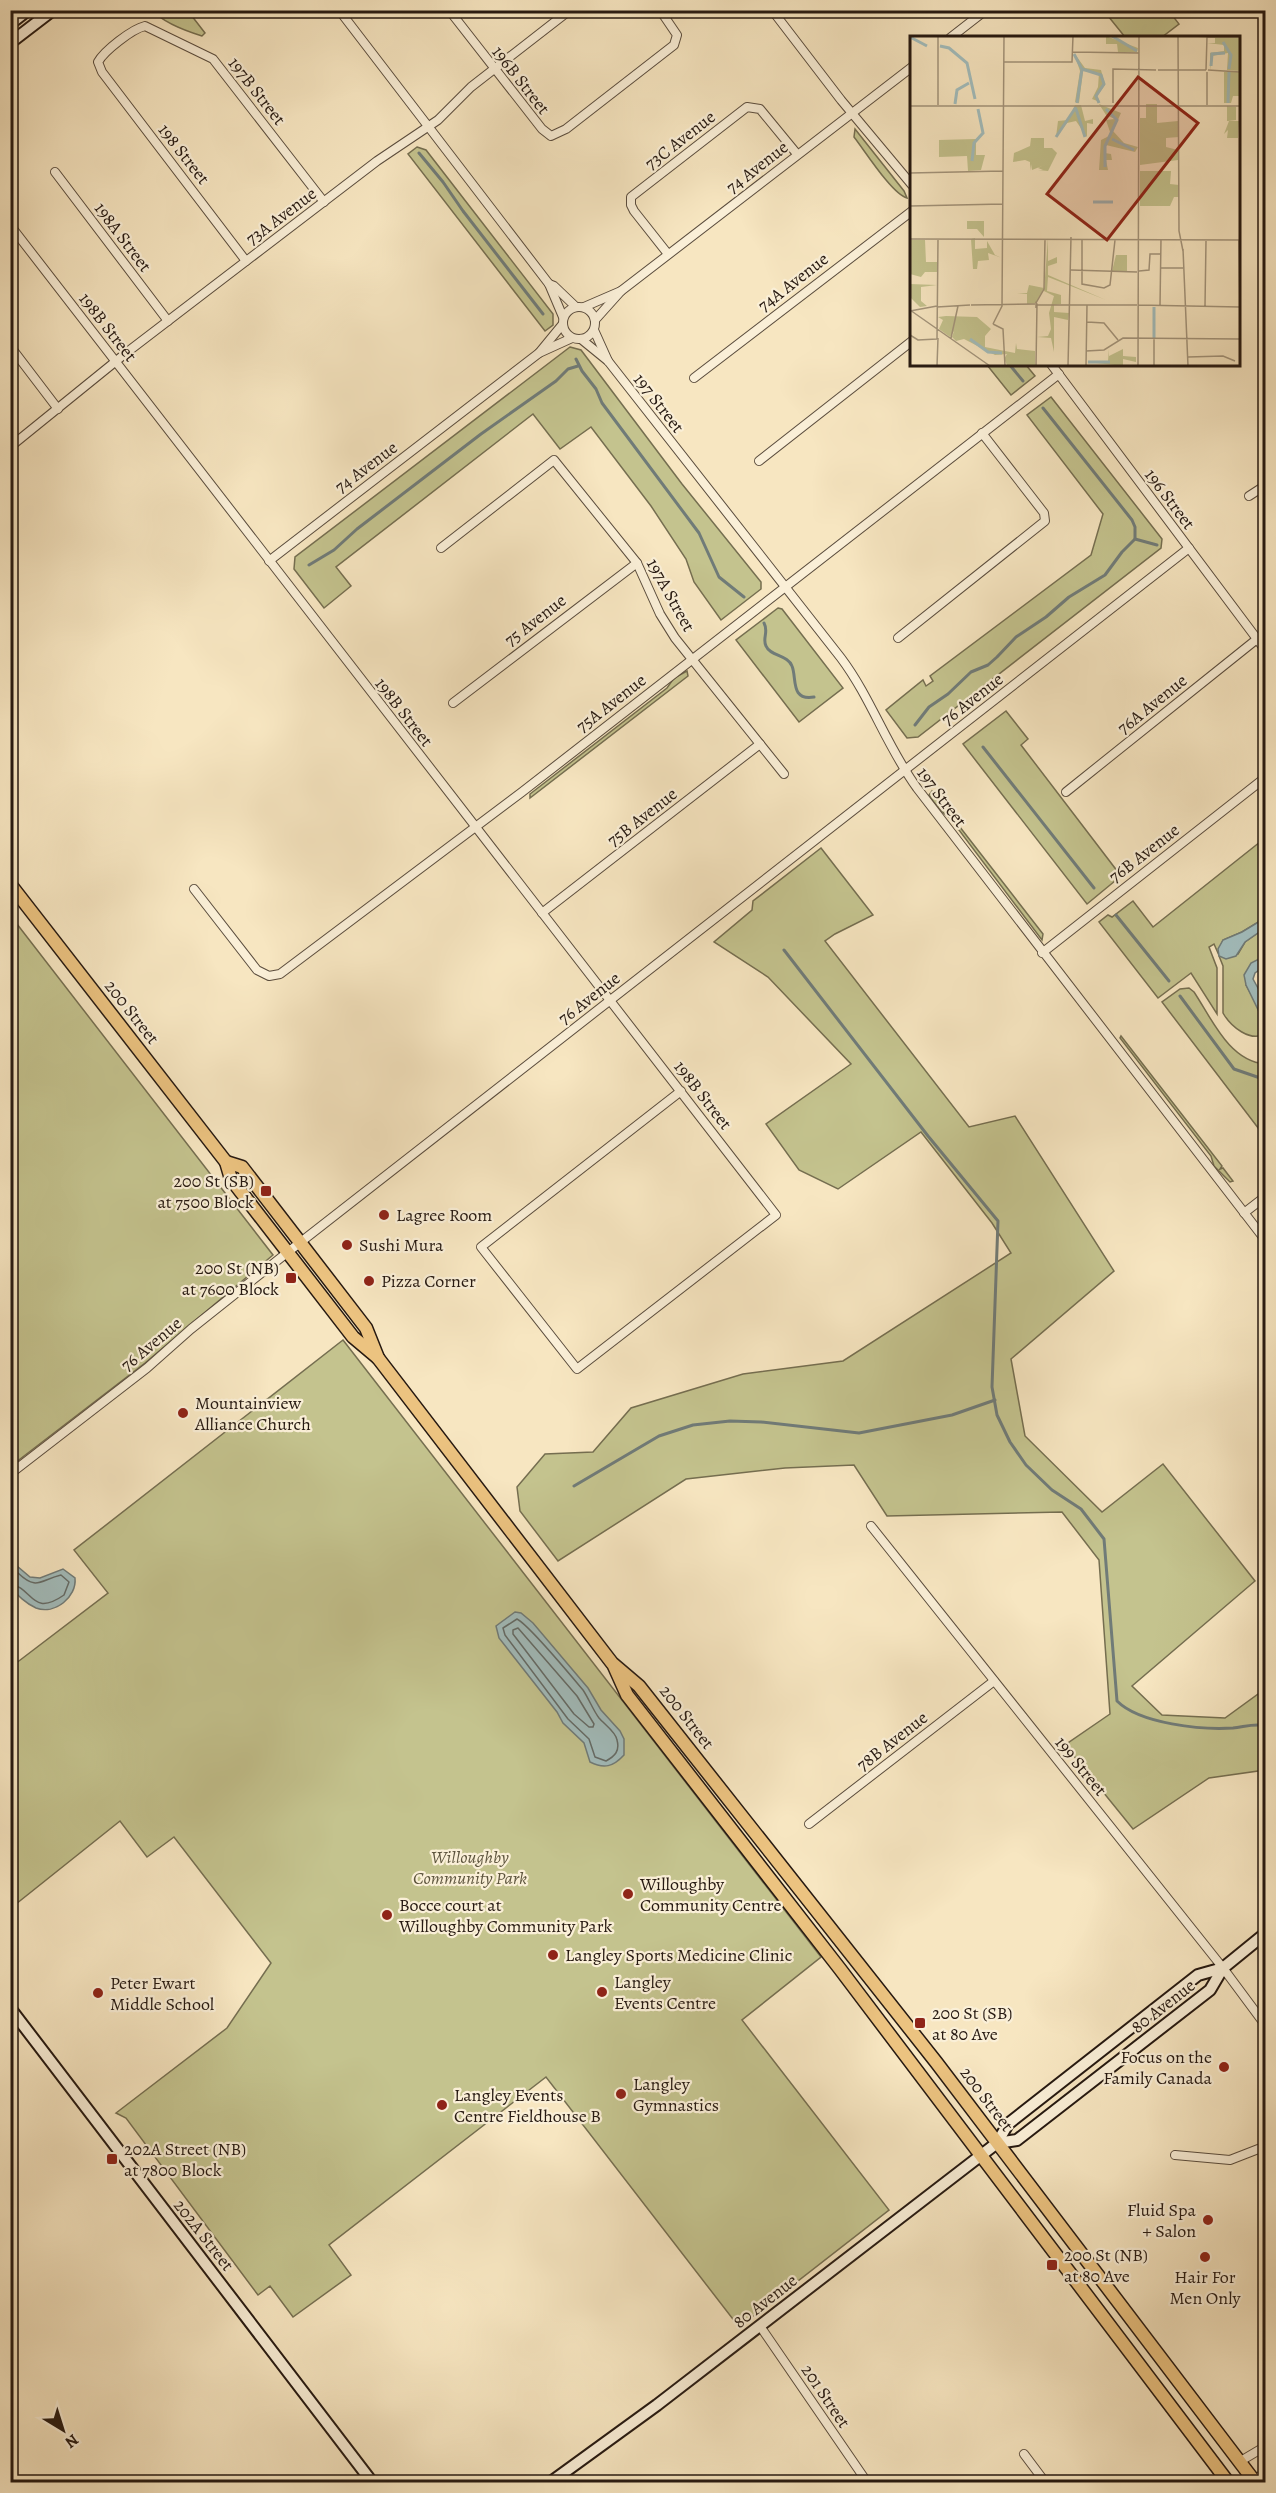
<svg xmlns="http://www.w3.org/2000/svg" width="1276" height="2493" viewBox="0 0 1276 2493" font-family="Alegreya,serif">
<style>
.green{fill:#c4c38e;stroke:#756e50;stroke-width:1.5}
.water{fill:#a2bdbd;stroke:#707b78;stroke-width:1.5}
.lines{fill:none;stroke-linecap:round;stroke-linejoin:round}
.shore{stroke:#646b67;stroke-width:1.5}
.stream{stroke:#707b78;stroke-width:3}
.minor-casing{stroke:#5a4c3d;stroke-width:10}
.secondary-casing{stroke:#261911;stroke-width:14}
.primary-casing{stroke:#261911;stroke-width:15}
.minor{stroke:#faefd7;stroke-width:8}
.secondary{stroke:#faefd7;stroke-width:10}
.primary{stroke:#ecc380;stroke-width:12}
.poi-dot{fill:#8f2418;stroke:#faefd7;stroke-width:2}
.labels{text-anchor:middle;stroke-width:4.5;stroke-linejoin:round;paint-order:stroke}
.street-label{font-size:18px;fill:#261911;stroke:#faefd7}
.poi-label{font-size:18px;fill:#261911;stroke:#faefd7;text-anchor:start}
.park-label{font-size:18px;font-style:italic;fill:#5d543d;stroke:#faefd7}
.inset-river{fill:none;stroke:#a2bdbd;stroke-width:3}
.inset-road{fill:none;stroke:#a3947b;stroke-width:1.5}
.view{fill:#8f2418;fill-opacity:0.15;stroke:#8f2418;stroke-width:3}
.inset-edge{fill:none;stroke:#261911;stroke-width:3}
</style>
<rect width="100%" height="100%" fill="#f7e6c1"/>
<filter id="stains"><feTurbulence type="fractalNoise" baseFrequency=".00333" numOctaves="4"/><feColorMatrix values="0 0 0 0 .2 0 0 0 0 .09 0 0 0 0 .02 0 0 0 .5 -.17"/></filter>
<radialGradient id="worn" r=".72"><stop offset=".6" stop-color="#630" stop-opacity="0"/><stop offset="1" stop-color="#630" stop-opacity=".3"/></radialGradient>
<g class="green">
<path d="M153 11H188L205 33 202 36C186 31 164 23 153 11Z"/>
<path d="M1104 11H1169L1179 24 1162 37H1125Z"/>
<path d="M855 129 904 191 907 198C892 194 865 151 854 137Z"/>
<path d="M417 147 426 150 553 314V325L545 331 408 154Z"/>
<path d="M570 347 581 350 682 484 761 582V589L721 620 694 582 686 559 651 506 591 427 560 449 533 414 336 567 351 586 324 608 294 569 295 557Z"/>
<path d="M987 365H1026L1035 376 1011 395Z"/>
<path d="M1051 397 1162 539 1161 548 918 737 907 738 886 710 923 680 926 686 933 681 930 676 1091 555 1103 514 1027 415Z"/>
<path d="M778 608 782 609 843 688 799 722 736 640Z"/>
<path d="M687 671 688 676 530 798V794L667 688 674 678Z"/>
<path d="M1006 711 1028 739 1021 745 1121 876 1087 904 963 744Z"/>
<path d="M932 791 948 811 947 814 949 813 1043 934 1042 940 950 818C941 812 935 805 929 795Z"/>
<path d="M1265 838V918L1242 932 1223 940 1218 953 1214 944 1209 947 1217 968V1014L1191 973 1158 998 1099 922 1108 915 1112 917 1133 901 1153 927Z"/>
<path d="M821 848 873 915 835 934 825 941 969 1127 1015 1116 1114 1271 1011 1359 1025 1436 1102 1512 1163 1464 1255 1581 1132 1686 1162 1715 1225 1718 1265 1689V1770L1209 1778 1133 1829 1065 1745 1110 1714 1099 1560 1062 1512 887 1516 854 1465 785 1468 686 1479 558 1561 520 1511 517 1487 545 1454 593 1452 631 1408 743 1374 843 1361 1011 1253 992 1223 921 1132 838 1189 799 1170 766 1124 851 1064 768 977 714 942 752 910 753 901Z"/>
<path d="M10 915 273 1255 145 1363 11 1466Z"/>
<path d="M1265 928V956L1259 958 1246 985 1259 1008 1265 1024V1034C1250 1042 1231 1027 1223 1013V966L1219 956 1238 954 1245 942Z"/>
<path d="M1189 988 1194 992C1212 1019 1229 1061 1265 1064V1137L1162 1002 1180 989Z"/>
<path d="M1121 1036 1222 1166 1220 1169 1223 1168 1233 1181 1230 1182 1214 1166 1211 1156 1120 1038Z"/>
<path d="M343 1340 821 1957 742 2020 889 2210 739 2327 546 2077 329 2245 351 2275 293 2317 270 2286 258 2295 126 2118 116 2113 227 2028 271 1963 174 1837 147 1857 120 1821 11 1908V1667L108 1593 74 1550Z"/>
</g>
<g class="water">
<path d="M1265 918V928L1245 942 1236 956 1226 959 1219 956 1218 949 1223 940 1242 932Z"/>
<path d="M1265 956V966L1255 973 1253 979 1265 1001V1024L1246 985 1244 975 1251 963Z"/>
<path d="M17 1566 30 1577 40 1578 63 1569 75 1578C77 1597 55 1615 36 1608 27 1604 16 1595 11 1586V1570Z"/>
<path d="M515 1612 521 1613 533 1623 588 1688 601 1710 620 1731 624 1739V1755C613 1767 604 1769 590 1762L584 1743 563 1723 557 1712 499 1638 496 1626Z"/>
</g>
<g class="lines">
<g class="shore">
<path d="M10 1574 18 1573C37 1591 40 1580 61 1575L69 1582 64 1595C31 1618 33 1587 10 1584"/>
<path d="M517 1619C529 1625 572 1677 583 1690 589 1699 593 1710 599 1718 604 1724 616 1732 617 1740 620 1751 615 1756 606 1761L595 1757 589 1739 568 1719 505 1635 503 1628Z"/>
<path d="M518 1628 577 1696 594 1724 593 1727H589L574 1714 513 1634V1630Z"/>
</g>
<g class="stream">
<path d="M419 153 443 182 463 211 543 314"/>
<path d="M576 359 582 371 596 389 602 403 699 533 719 577 744 597"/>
<path d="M1009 364 1023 381"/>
<path d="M1135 539 1157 545"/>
<path d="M309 565 334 550 357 529 481 434 556 381 568 369 578 366"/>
<path d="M764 623C769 632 762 638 766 646 770 656 788 655 792 666 797 678 790 701 814 697"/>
<path d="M915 725 929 707 948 694 971 672 988 665 997 657 1016 637 1046 617 1069 597 1105 575 1122 552 1135 539V527L1132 520 1043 408"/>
<path d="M983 747 1094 888"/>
<path d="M1116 915 1169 981"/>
<path d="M784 950 928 1136 998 1221 992 1387 997 1415 1010 1442 1026 1465 1052 1490 1081 1509 1104 1539 1117 1701C1140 1724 1202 1730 1233 1728 1244 1727 1255 1723 1266 1726"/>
<path d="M1180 996 1234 1069 1266 1080"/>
<path d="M574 1486 659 1436 693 1425 730 1421 761 1422 859 1433 952 1415 995 1400"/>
</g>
<g class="minor-casing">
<g id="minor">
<path d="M339 10 549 284 563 317"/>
<path d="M449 10 542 129 551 136 566 129 674 45 677 35 660 10"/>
<path d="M772 10 841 100 912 185"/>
<path d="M950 38 986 10"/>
<path d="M55 172 168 321"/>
<path d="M10 225 776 1215 577 1369 481 1247 681 1091"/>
<path d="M668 254 634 211 631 205V197L747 107 760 109 797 154"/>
<path d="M246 261 102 72 98 62C104 51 132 29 145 26L213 59 324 202"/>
<path d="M549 284 554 286 576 307"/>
<circle cx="579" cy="323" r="16"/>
<path d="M584 307 621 291 912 67"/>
<path d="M595 320 621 291"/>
<path d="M594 330 608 361"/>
<path d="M581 339 608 361 841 658C871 698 887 747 917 788L1266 1241"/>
<path d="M10 346 58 409"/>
<path d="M539 353 562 325"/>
<path d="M1051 364 1266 651"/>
<path d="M694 378 912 211"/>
<path d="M10 447 126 353 377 161 438 120 471 87 570 10"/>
<path d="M759 461 912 341"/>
<path d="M1249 496 1266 485"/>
<path d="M441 548 554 460 637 563 660 614 675 638 784 774"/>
<path d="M269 561 539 353 572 338"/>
<path d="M898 638 1045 521 1044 513 982 433"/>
<path d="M453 703 637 563"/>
<path d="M1066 792 1257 639"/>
<path d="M194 889 257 970 269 976 280 974 522 792 1059 374"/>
<path d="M542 913 760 744"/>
<path d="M1042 953 1266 777"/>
<path d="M1244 1213 1266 1196"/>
<path d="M10 1474 147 1368 191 1329 288 1252 1189 548"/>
<path d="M871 1526 1223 1968 1266 2026"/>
<path d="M809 1824 994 1681"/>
<path d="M1175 2155 1230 2160 1266 2146"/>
<path d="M760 2326 867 2482"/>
<path d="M1024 2454 1045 2482"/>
<path d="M1239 2462 1266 2446"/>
<path d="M1255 2482 1266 2470"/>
</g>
</g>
<g class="secondary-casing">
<g id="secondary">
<path d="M10 24 28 10"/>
<path d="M10 43 53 10"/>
<path d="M10 2008 372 2482"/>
<path d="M997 2143 1017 2140 1210 1990 1223 1968 1266 1933"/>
<path d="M551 2482 657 2405 997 2143 1008 2124 1198 1975 1223 1968"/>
</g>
</g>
<g class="primary-casing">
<g id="primary">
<path d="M10 884 226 1162 231 1179 353 1337 378 1358"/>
<path d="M226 1162 242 1167 366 1328 378 1358 612 1663 639 1686 936 2062 1255 2482"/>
<path d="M614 1666 627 1695 840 1969 1228 2482"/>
</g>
</g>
<use href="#minor" class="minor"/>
<use href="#secondary" class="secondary"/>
<use href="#primary" class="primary"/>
</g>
<g class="poi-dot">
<rect x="260" y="1185" width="12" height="12" rx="3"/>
<circle cx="384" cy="1215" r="6"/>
<circle cx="347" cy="1245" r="6"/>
<rect x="285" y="1272" width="12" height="12" rx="3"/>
<circle cx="369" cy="1281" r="6"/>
<circle cx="183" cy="1413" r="6"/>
<circle cx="628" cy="1894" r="6"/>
<circle cx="387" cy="1915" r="6"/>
<circle cx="553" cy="1955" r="6"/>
<circle cx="602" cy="1992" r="6"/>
<circle cx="98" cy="1993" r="6"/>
<rect x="914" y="2017" width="12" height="12" rx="3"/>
<circle cx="1224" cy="2067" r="6"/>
<circle cx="621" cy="2094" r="6"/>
<circle cx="442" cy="2105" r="6"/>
<rect x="106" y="2153" width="12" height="12" rx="3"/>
<circle cx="1208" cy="2220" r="6"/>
<circle cx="1205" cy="2257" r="6"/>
<rect x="1046" y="2259" width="12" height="12" rx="3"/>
</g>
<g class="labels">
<g class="street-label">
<text transform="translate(521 80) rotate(52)" y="6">196B Street</text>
<text transform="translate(257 91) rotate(52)" y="6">197B Street</text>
<text transform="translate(680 140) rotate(-38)" y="6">73C Avenue</text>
<text transform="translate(184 154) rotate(52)" y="6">198 Street</text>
<text transform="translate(757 167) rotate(-38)" y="6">74 Avenue</text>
<text transform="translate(281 216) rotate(-37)" y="6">73A Avenue</text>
<text transform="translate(123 237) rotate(53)" y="6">198A Street</text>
<text transform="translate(793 282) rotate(-38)" y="6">74A Avenue</text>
<text transform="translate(108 327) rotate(52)" y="6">198B Street</text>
<text transform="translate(659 403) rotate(52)" y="6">197 Street</text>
<text transform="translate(366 467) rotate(-37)" y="6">74 Avenue</text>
<text transform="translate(1170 499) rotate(53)" y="6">196 Street</text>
<text transform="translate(671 595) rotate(61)" y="6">197A Street</text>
<text transform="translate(535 620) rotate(-38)" y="6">75 Avenue</text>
<text transform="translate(972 699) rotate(-38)" y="6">76 Avenue</text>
<text transform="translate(611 703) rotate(-38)" y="6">75A Avenue</text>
<text transform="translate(1152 704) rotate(-39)" y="6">76A Avenue</text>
<text transform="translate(404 712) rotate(52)" y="6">198B Street</text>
<text transform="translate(942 797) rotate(53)" y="6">197 Street</text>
<text transform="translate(642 817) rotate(-38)" y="6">75B Avenue</text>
<text transform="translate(1144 853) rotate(-38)" y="6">76B Avenue</text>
<text transform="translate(589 998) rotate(-38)" y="6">76 Avenue</text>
<text transform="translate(132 1012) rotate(52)" y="6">200 Street</text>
<text transform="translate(703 1095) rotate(52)" y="6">198B Street</text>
<text transform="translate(151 1344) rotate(-40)" y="6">76 Avenue</text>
<text transform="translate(687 1717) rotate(52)" y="6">200 Street</text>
<text transform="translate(892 1741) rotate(-38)" y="6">78B Avenue</text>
<text transform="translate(1081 1766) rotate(51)" y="6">199 Street</text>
<text transform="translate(1163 2006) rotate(-38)" y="6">80 Avenue</text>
<text transform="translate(987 2099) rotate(53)" y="6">200 Street</text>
<text transform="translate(204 2235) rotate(52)" y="6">202A Street</text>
<text transform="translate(765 2301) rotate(-38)" y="6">80 Avenue</text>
<text transform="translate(826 2396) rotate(56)" y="6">201 Street</text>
</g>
<g class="poi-label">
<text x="254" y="1187" text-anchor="end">200 St (SB)<tspan x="254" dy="21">at 7500 Block</tspan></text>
<text x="396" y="1221">Lagree Room</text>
<text x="359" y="1251">Sushi Mura</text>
<text x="279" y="1274" text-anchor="end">200 St (NB)<tspan x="279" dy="21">at 7600 Block</tspan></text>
<text x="381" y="1287">Pizza Corner</text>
<text x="195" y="1409">Mountainview<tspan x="195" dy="21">Alliance Church</tspan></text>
<text x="640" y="1890">Willoughby<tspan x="640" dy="21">Community Centre</tspan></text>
<text x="399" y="1911">Bocce court at<tspan x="399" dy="21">Willoughby Community Park</tspan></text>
<text x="565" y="1961">Langley Sports Medicine Clinic</text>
<text x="614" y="1988">Langley<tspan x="614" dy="21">Events Centre</tspan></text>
<text x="110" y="1989">Peter Ewart<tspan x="110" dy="21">Middle School</tspan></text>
<text x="932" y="2019">200 St (SB)<tspan x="932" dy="21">at 80 Ave</tspan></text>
<text x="1212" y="2063" text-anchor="end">Focus on the<tspan x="1212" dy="21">Family Canada</tspan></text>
<text x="633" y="2090">Langley<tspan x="633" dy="21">Gymnastics</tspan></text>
<text x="454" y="2101">Langley Events<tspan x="454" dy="21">Centre Fieldhouse B</tspan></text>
<text x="124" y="2155">202A Street (NB)<tspan x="124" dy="21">at 7800 Block</tspan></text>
<text x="1196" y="2216" text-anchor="end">Fluid Spa<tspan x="1196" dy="21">+ Salon</tspan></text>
<text x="1064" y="2261">200 St (NB)<tspan x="1064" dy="21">at 80 Ave</tspan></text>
<text x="1205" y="2283" text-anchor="middle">Hair For<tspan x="1205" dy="21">Men Only</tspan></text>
</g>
<g class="park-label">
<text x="470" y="1863">Willoughby<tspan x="470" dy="21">Community Park</tspan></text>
</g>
</g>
<g transform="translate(910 36)">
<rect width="330" height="330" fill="#f7e6c1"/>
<path d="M196 0 228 12 227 16H208L207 8H196ZM288 0 330 1V35L317 34 318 17 302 20 300 34V17L314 15V9L297 7H305V2L288 1V7ZM164 17 175 32 191 34 195 49 187 60 190 66 182 63 188 51 189 37 173 35 169 67 165 66 170 35ZM314 36H330V60H323L321 67H314ZM189 68 211 77 203 95 214 107 228 111 225 116 196 109 195 117 201 118 202 124H196L198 134H189L191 104 201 99 196 84 205 83 196 79ZM236 68H247V87L268 85 269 101 256 102V111L268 114V124L230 129V82H236ZM165 69H171L175 85 183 83V88L177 87V101L166 85 157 87 146 101 148 85 158 84ZM317 70 326 71V84L318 85H329L328 102H317L318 94 314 98 319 85H310H317ZM121 102H134V112H142L147 117 138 135 128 134H133L128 132 132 130 122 134 121 128 120 135V126L115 124 103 126 104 117 120 110ZM66 103V119H75L71 134 58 135 57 120 29 121V104ZM230 135H261L260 148 269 149V161H264L260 170H230ZM74 185V201L67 193H57V185ZM65 202V213L77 212V205L85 219 92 222 78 217 79 224 68 225 67 233H63L61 203ZM138 202V225L147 221V227L138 230V239L196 264 138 241 137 255 151 259V268L144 269V276L159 277 158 284 144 281V316L141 302 127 301 138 300 141 293 139 277 144 260 134 255ZM0 204H15L16 226H27V236H15L11 241 0 238ZM206 219H217V235H202ZM0 248 27 249 11 251V265L17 270 10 271 0 261ZM119 249 134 252 126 267 117 268V258H107L117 257ZM36 280 67 281 81 293 75 300V311L105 317 106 307 107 313 125 315V330L97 329 94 323 97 318 85 319 54 303 46 305 42 301 44 295 40 301 29 293 33 284 28 281ZM199 313V320L213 313V320L226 321V326L213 323V330L177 326 198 325Z" fill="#c4c38e"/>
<path class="inset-river" d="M202 0 227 15M0 1 17 10M313 6 321 19 319 33M30 10 39 12 57 27 65 63M164 18 172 33 167 67M301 30 302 18 315 17M172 33 191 39 194 48 186 60 189 67M318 67 319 36M45 68 47 54 59 47M166 73 175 101M146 101 166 71M202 103 224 114M62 125 64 107 73 97 68 73M195 131V110L207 84 196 73M183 166H203M244 271V302M60 303 78 316 92 317M178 326H200"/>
<path class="inset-road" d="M28 0V69M268 0 269 195 273 215M297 1H330M162 16 229 17M94 26H162L163 0M248 34H296M296 34 297 1M298 34 330 36M203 67V33L246 34M297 69V36M0 70H330M0 137 93 135M0 170 93 168M0 203 330 204M172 204V248L194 252 200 249 205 204M329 204 330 277M273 213 278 330M251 232H273M161 234 227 236M229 235 239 234 240 218H251M126 267 134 253 135 203M61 269 125 268M127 269H227M228 269 330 271M250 270 251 203M295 270 296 205M27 271 60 269M0 274 80 330M0 275 27 270M177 286 194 287 208 304M83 288 93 293 95 330M83 288 92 270 94 0M0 299 8 304 27 303M41 302 48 270M27 303 28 204M176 315 194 314 213 302 330 303M278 321 313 320 325 325M27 330 28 302M126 330 127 268 126 267V272M158 330 161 201M176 330 177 269M228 330 229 0M244 330V303"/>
<path class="view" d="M228 41 288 87 197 204 137 158Z"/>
<rect width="330" height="330" class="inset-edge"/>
</g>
<rect width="1276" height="2493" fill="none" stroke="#f7e6c1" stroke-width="36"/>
<rect x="12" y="12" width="1252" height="2469" fill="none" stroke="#261911" stroke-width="3"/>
<rect x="18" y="18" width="1240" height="2457" fill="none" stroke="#261911" stroke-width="1.5"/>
<g transform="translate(63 2430) rotate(142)" stroke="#faefd7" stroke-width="4.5" paint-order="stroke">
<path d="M0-4.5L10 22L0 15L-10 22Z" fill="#261911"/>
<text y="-9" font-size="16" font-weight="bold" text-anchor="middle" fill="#261911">N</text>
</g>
<rect width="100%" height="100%" filter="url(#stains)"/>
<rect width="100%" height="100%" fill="url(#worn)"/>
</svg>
